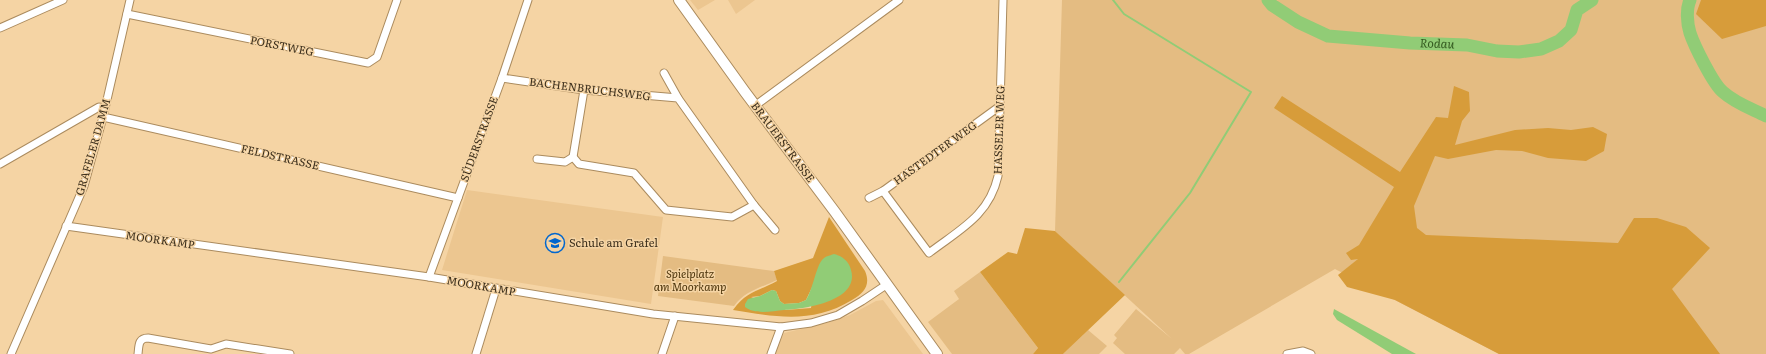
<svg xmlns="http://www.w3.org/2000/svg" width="1766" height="354" viewBox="0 0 1766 354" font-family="Literata,serif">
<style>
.built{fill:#ecc690}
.green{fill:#e4bc82}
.forest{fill:#d79c3a;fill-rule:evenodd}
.water{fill:#91cc76}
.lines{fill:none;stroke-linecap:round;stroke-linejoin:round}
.stream{stroke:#91cc76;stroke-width:2}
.river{stroke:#91cc76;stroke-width:13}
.street-casing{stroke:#ab8b5e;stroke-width:9}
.primary-casing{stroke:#ab8b5e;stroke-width:12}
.street{stroke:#fff;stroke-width:7}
.primary{stroke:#fff;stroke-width:10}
.labels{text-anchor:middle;stroke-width:3;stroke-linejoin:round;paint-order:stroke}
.street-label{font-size:11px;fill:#3c2f1c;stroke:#f5d4a4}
.poi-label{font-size:11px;fill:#3c2f1c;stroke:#f5d4a4;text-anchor:start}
.park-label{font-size:11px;font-style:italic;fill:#4e360d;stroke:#f5d4a4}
.water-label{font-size:12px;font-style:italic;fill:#33591f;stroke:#f5d4a4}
</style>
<rect width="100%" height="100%" fill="#f5d4a4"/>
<g class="built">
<path d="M690 0H715L698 10Z"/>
<path d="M728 0H755L736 14Z"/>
<path d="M467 190 663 217 651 304 442 270Z"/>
<path d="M883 300 923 354H774L784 333 827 323 850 315 876 301Z"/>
</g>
<g class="green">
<path d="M1062 0H1766V354H1499L1335 269 1189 354H1185L1180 348 1174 354H1125L1113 343 1117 338 1114 335 1136 309 1172 339 1055 231Z"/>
<path d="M663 256 774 271 777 280C760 288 745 291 734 306L658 296Z"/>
<path d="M980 272 1038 348 1033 354H952L928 322 959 299 954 291Z"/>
<path d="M1088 330 1107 346 1099 354H1063Z"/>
</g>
<g class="forest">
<path d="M1701 0H1766V26L1722 39 1696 14Z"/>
<path d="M1454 86 1469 92 1470 111 1462 121 1455 145 1515 130 1548 128 1571 130 1593 127 1607 134 1604 151 1586 161 1548 158 1522 151 1496 150 1448 159 1435 156 1414 206 1417 228 1426 235 1618 243 1634 218H1657L1686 227 1710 248 1672 289 1720 354H1499L1395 300 1347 287 1338 275 1358 259 1351 260 1346 253 1359 245 1394 187 1274 108 1282 96 1400 172 1436 117 1448 118Z"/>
<path d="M829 217 865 271C871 285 864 293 852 300 813 324 776 317 733 310 747 291 757 292 777 281L774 271 813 258ZM815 281 811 308 786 310 751 297 760 296 772 290 776 291 780 301 784 304 799 303 806 300Z"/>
<path d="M1025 228 1055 231 1125 295 1063 354H1033L1038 348 980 272 1008 252 1017 254Z"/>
</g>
<g class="water">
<path d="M834 254C842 256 849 261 851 270 860 301 805 309 784 310 772 311 755 315 745 307V304L748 299 760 296 772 290 776 291 780 301 784 304 799 303 806 300C813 289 816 267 822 260 825 256 829 256 834 254Z"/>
<path d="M1334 309 1416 354H1392L1337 320 1333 314Z"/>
</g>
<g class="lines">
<path class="stream" d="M1113 0 1124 14 1251 92 1190 193 1119 282"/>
<g class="river">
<path id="s1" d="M1268 0 1272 5 1298 22 1328 36 1410 43 1467 45 1497 51 1519 52 1541 49 1559 41 1571 30 1577 10 1592 0"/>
<path d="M1690 0C1686 9 1687 23 1690 33 1694 45 1713 84 1723 92 1735 103 1752 109 1766 116"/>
</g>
<g class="street-casing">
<g id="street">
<path d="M127 14 368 63 377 57 397 0"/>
<path d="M0 28 63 0"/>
<path d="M664 73 678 98"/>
<path d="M502 78 584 90 678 98 754 205 775 230"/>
<path d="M756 105 899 0"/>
<path d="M103 117 458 198"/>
<path d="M573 157 584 90"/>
<path d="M537 159 565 162 573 157 579 164 634 173 666 210 732 217 754 205"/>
<path d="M0 164 99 107 104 109"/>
<path d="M883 191 929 253C959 230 989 216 998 176L1003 0"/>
<path d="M869 198 883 191 1000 106"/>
<path d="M66 226 429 277 653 314 781 327 811 323 838 315 862 301 886 285"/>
<path d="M429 277 502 78 528 0"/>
<path d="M11 354 84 186 103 117 130 0"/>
<path d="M138 354C139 346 138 338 148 338L211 349 226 344 290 354"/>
<path d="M476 354 496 289"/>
<path d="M662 354 675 316"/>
<path d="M771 354 781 327"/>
<path d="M1287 354 1303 351 1311 354"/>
</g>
</g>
<g class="primary-casing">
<path id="primary" d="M679 0 745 92 835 212 937 354"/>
</g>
<use href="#street" class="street"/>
<use href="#primary" class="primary"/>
</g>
<defs>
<g id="school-ring" transform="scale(1)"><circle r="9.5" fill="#f5d4a4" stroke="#0166ce" stroke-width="1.5"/><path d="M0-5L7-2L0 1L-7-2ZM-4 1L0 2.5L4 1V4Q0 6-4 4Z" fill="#0166ce"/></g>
</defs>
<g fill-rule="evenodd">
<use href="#school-ring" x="555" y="243"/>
</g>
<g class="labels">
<g class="street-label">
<text transform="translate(282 46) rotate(11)" y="4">PORSTWEG</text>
<text transform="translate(590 89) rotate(7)" y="4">BACHENBRUCHSWEG</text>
<text transform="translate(999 130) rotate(-88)" y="4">HASSELER WEG</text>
<text transform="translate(479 139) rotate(-70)" y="4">SÜDERSTRASSE</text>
<text transform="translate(783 142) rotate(53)" y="4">BRAUERSTRASSE</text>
<text transform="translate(93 147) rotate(-74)" y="4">GRAFELER DAMM</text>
<text transform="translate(935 153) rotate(-36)" y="4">HASTEDTER WEG</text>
<text transform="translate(280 157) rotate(13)" y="4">FELDSTRASSE</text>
<text transform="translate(160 240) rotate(8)" y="4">MOORKAMP</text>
<text transform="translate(481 286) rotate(10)" y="4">MOORKAMP</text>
</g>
<g class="poi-label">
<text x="569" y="247">Schule am Grafel</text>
</g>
<g class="park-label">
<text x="690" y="278">Spielplatz<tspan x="690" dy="13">am Moorkamp</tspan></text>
</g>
<g class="water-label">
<text dy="4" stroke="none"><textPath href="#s1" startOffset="180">Rodau</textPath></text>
</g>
</g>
</svg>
